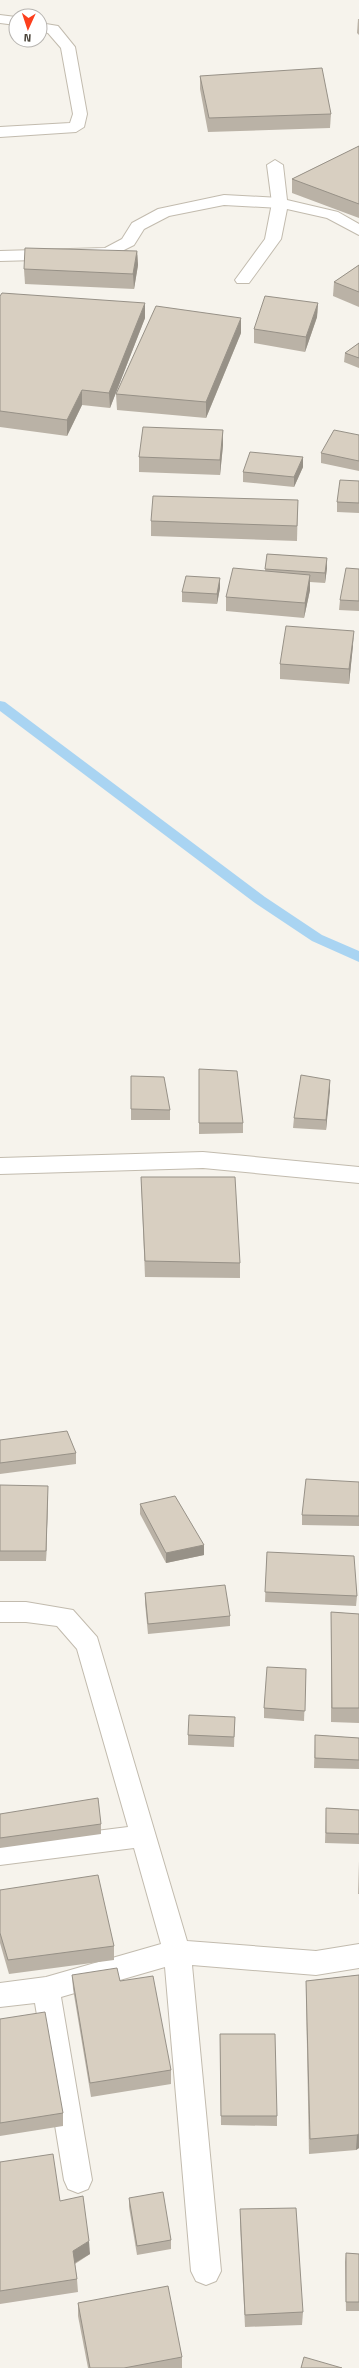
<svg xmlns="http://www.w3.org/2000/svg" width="359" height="2368" viewBox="0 0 359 2368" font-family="'Titillium Web',sans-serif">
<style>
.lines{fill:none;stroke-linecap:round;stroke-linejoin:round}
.stream{fill:#a9d4f2;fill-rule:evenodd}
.lane-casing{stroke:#c2bbae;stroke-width:2}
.street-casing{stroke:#c2bbae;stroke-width:2}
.lane{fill:#fff;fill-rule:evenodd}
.street{fill:#fff;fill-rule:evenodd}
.wall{fill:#bab2a6}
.shaded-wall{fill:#979187}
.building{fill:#d8cfc1;stroke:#979187}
</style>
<rect width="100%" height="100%" fill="#f6f3ec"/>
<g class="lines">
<path class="stream" d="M0 701 5 702 265 897 322 935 359 951V962L312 941 255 903 0 711Z"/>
<g class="lane-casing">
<g id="lane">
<path d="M0 15 16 17V25L0 23Z"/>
<path d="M40 23 58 26 75 47 87 114 84 127 76 132 0 137V127L70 123 73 114 61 48 48 33 40 31Z"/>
<path d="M224 195 280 198 286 200 288 203 286 206 280 208 224 205 169 216 144 229 134 245 108 258 0 261V251L105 248 122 239 132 223 158 209Z"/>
</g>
</g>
<g class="street-casing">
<g id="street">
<path d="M275 160 283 165 287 200 338 212 359 224V235L327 218 287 209 281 239 249 283H237L235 280 265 239 272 203 267 165Z"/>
<path d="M203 1152 359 1167V1183L203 1168 0 1174V1158Z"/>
<path d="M0 1602H26L73 1610 97 1637 187 1941 316 1951 359 1944V1968L316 1975 192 1965 221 2271 216 2281 206 2285 196 2281 191 2271 165 1967 61 1997 92 2180 88 2189 78 2193 68 2189 64 2180 35 2003 0 2007V1983L46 1977 161 1944 134 1848 0 1865V1843L128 1827 77 1649 57 1626 26 1622H0Z"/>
</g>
</g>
<use href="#lane" class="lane"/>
<use href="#street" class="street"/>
</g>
<g class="wall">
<path d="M358 19H359V35L357 33Z"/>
<path d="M200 76 331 114 330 128 208 132 200 89Z"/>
<path d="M359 146V218L292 193V179Z"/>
<path d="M137 251 138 265 134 289 25 284 24 269Z"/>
<path d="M359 265V307L333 296 334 282Z"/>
<path d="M0 296 145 318 110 408 82 405 67 436 0 427Z"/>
<path d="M318 303 317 317 305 352 254 343V329Z"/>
<path d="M241 333 206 418 117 410 116 394Z"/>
<path d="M359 343V368L344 362 345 353Z"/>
<path d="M223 430V445L220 475 139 472V457Z"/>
<path d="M359 435V471L321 463V453Z"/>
<path d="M303 457V467L294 487 243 482V472Z"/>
<path d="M359 481V513L337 512V502Z"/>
<path d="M298 500 297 541 151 536V521Z"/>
<path d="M267 554 327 558V568L325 583 310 582V590L304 618 226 611V597L265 571Z"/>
<path d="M359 569V611L339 610 340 600Z"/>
<path d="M220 578V588L217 604 182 602V592Z"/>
<path d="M353 645 349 684 280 679V664Z"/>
<path d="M199 1069 243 1123V1133L199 1134Z"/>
<path d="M330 1080 326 1130 293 1128 294 1118Z"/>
<path d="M131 1109 170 1110V1120H131Z"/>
<path d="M141 1177 240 1263V1278L145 1277Z"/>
<path d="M0 1440 76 1453V1464L0 1474Z"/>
<path d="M359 1482V1526L302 1525V1515Z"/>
<path d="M0 1485 48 1496 46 1561H0Z"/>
<path d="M140 1504 204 1545V1555L166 1563 140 1514Z"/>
<path d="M267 1552 357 1596 356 1606 265 1602Z"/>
<path d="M145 1593 230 1616V1626L148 1634 145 1603Z"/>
<path d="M331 1612 359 1614V1723L331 1722Z"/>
<path d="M306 1669 304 1721 264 1718V1708Z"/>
<path d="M235 1717 234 1747 188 1745V1735Z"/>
<path d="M315 1735 359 1738V1769L314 1768Z"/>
<path d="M326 1808 359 1810V1844L325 1843Z"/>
<path d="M0 1814 101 1824V1834L0 1848Z"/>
<path d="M359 1856V1894H358L359 1861Z"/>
<path d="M0 1890 114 1946V1960L9 1974 0 1943Z"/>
<path d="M72 1975 120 1981 171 2070V2084L91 2097 73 1989Z"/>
<path d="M359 1975V2148L356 2150 309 2154 306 1996V1981Z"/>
<path d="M0 2019 63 2113V2126L0 2136Z"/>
<path d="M220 2034 277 2116V2126L221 2125Z"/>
<path d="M0 2162 60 2201 90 2254 75 2264 77 2279 78 2292 0 2304Z"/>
<path d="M129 2198 171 2240V2249L137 2255 129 2207Z"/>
<path d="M240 2209 303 2312 302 2325 245 2327 240 2223Z"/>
<path d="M346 2253 359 2254V2311H346L345 2262Z"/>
<path d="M78 2303 182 2357V2368H88L78 2316Z"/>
</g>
<g class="shaded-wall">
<path d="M137 251 138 265 134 289 133 274Z"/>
<path d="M145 303V318L110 408 109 393Z"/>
<path d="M318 303 317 317 305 352 306 337Z"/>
<path d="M241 318V333L206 418V402Z"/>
<path d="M82 390V405L67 436V420Z"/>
<path d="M223 430V445L220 475V460Z"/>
<path d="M303 457V467L294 487V477Z"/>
<path d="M327 558V568L325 583V573Z"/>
<path d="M310 575V590L304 618 305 603Z"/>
<path d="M220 578V588L217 604V594Z"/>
<path d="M354 631 353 645 349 684V669Z"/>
<path d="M330 1080V1091L326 1130V1120Z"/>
<path d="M48 1486V1496L46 1561V1551Z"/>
<path d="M204 1545V1555L166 1563V1553Z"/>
<path d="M359 2134V2148L356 2150 357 2135Z"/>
<path d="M89 2241 90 2254 73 2264V2251Z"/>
</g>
<g class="building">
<path d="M322 68 331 114 209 118 200 76Z"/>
<path d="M359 146V204L292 179Z"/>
<path d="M25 248 137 251 133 274 24 269Z"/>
<path d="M359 265V292L334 282Z"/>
<path d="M2 293 145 303 109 393 82 390 67 420 0 411V296Z"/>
<path d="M265 296 318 303 306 337 254 329Z"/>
<path d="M156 306 241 318 206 402 116 394Z"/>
<path d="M359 343V358L345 353Z"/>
<path d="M143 427 223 430 220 460 139 457Z"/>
<path d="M334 430 359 435V461L321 453Z"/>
<path d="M250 452 303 457 294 477 243 472Z"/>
<path d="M340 480 359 481V503L337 502Z"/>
<path d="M153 496 298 500 297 526 151 521Z"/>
<path d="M267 554 327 558 325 573 265 569Z"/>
<path d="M233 568 310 575 305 603 226 597Z"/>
<path d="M346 568 359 569V601L340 600Z"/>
<path d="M186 576 220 578 217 594 182 592Z"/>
<path d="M286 626 354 631 349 669 280 664Z"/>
<path d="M199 1069 237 1071 243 1123H199Z"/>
<path d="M301 1075 330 1080 326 1120 294 1118Z"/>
<path d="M131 1076 164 1077 170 1110 131 1109Z"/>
<path d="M141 1177H235L240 1263 145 1261Z"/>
<path d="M67 1431 76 1453 0 1463V1440Z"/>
<path d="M306 1479 359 1482V1516L302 1515Z"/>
<path d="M0 1485 48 1486 46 1551H0Z"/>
<path d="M175 1496 204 1545 166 1553 140 1504Z"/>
<path d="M267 1552 354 1556 357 1596 265 1592Z"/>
<path d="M225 1585 230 1616 148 1624 145 1593Z"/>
<path d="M331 1612 359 1614V1708H332Z"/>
<path d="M267 1667 306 1669 305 1711 264 1708Z"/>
<path d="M189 1715 235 1717 234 1737 188 1735Z"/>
<path d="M315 1735 359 1738V1760L315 1758Z"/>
<path d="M98 1798 101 1824 0 1838V1814Z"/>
<path d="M326 1808 359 1810V1834L326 1833Z"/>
<path d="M98 1875 114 1946 8 1960 0 1933V1890Z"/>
<path d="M117 1968 120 1981 153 1976 171 2070 90 2083 72 1975Z"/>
<path d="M359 1975V2134L357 2135 310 2139 306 1981Z"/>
<path d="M45 2012 63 2113 0 2123V2019Z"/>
<path d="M220 2034H275L277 2116H221Z"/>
<path d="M53 2154 60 2201 83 2196 89 2241 73 2251 77 2279 0 2291V2162Z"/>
<path d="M163 2192 171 2240 137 2246 129 2198Z"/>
<path d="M296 2208 303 2312 245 2315 240 2209Z"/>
<path d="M346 2253 359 2254V2302H346Z"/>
<path d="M168 2286 182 2357 124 2368H90L78 2303Z"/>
<path d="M304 2357 342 2368H301Z"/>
</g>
<g transform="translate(28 28) rotate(183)"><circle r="19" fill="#ffffff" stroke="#b7b4b0"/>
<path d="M0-3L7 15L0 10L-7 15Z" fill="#fc3f1d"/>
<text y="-6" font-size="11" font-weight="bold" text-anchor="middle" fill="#4b4439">N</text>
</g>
</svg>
